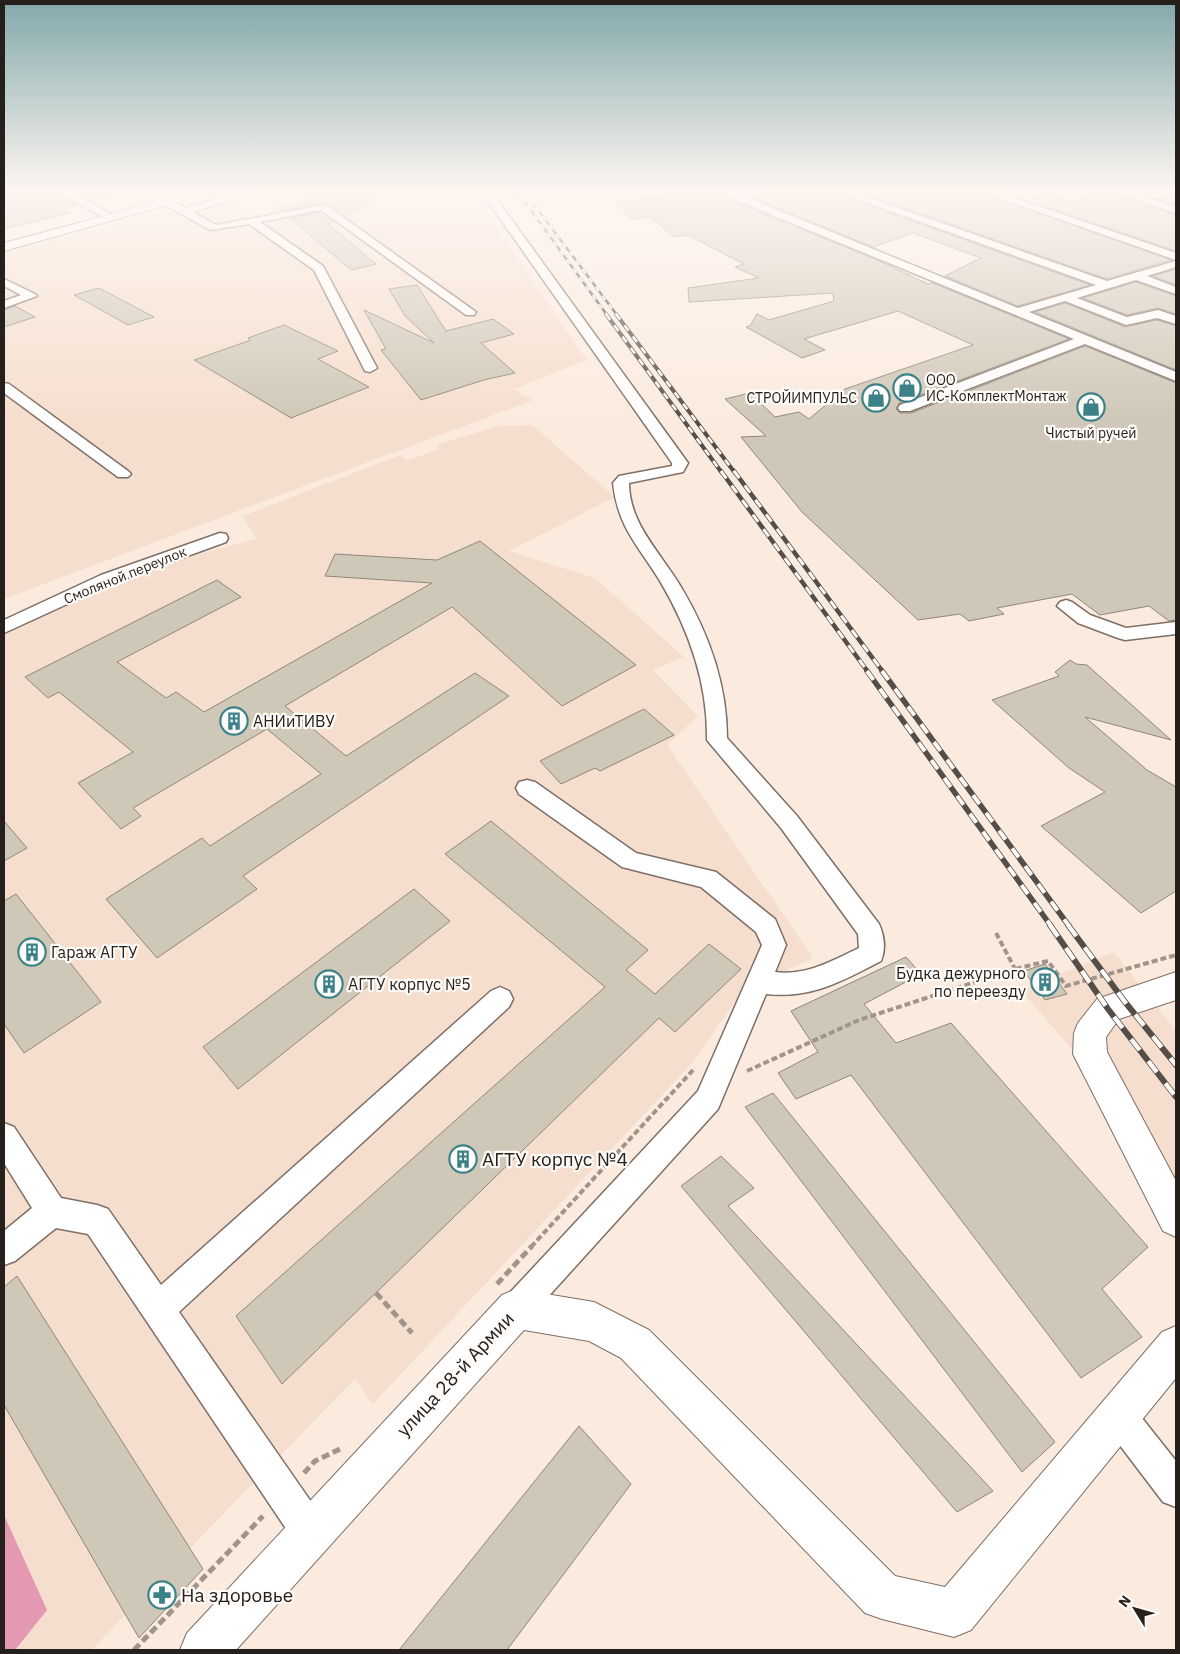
<svg xmlns="http://www.w3.org/2000/svg" width="1180" height="1654" viewBox="0 0 1180 1654" font-family="'IBM Plex Sans',sans-serif">
<style>
.built{fill:#f6dece}
.forest{fill:#e598b2}
.building{fill:#cfc7b7;stroke:#8e8777}
.lines{fill:none;stroke-linecap:round;stroke-linejoin:round}
.minor-casing{stroke:#7e6f66;stroke-width:3}
.major-casing{stroke:#7e6f66;stroke-width:2}
.highway-casing{stroke:#7e6f66;stroke-width:2}
.path-far1{stroke:#a0948b;stroke-width:4;stroke-dasharray:6 3;stroke-linecap:butt}
.path{stroke:#a0948b;stroke-width:5;stroke-dasharray:8 4;stroke-linecap:butt}
.minor{fill:#fff;fill-rule:evenodd}
.major{fill:#fff;fill-rule:evenodd}
.highway{fill:#fff;fill-rule:evenodd}
.rail-far4-casing{stroke:#554d47;stroke-width:2.5}
.rail-far3-casing{stroke:#554d47;stroke-width:4}
.rail-far2-casing{stroke:#554d47;stroke-width:4.5}
.rail-far1-casing{stroke:#554d47;stroke-width:5.5}
.rail-casing{stroke:#554d47;stroke-width:6}
.rail-far4{stroke:#fefbf8;stroke-width:2;stroke-dasharray:5.5;stroke-linecap:butt}
.rail-far3{stroke:#fefbf8;stroke-width:2.5;stroke-dasharray:7;stroke-linecap:butt}
.rail-far2{stroke:#fefbf8;stroke-width:3;stroke-dasharray:9;stroke-linecap:butt}
.rail-far1{stroke:#fefbf8;stroke-width:4;stroke-dasharray:11;stroke-linecap:butt}
.rail{stroke:#fefbf8;stroke-width:4.5;stroke-dasharray:14;stroke-linecap:butt}
.labels{text-anchor:middle;stroke-width:4.5;stroke-linejoin:round;paint-order:stroke}
.far-poi-label{font-size:14px;fill:#26201c;stroke:#fefbf8;text-anchor:start}
.far-street-label{font-size:14px;fill:#26201c;stroke:#fefbf8}
.poi-label{font-size:16px;fill:#26201c;stroke:#fefbf8;text-anchor:start}
.near-poi-label{font-size:19px;fill:#26201c;stroke:#fefbf8;text-anchor:start}
.near-street-label{font-size:19px;fill:#26201c;stroke:#fefbf8}
</style>
<rect width="100%" height="100%" fill="#fbebdf"/>
<g class="built">
<path d="M248 190H470L587 360 514 389 533 400 4 599V253Z"/>
<path d="M532 425 615 497 509 551 595 578 684 657 653 670 698 716 667 745 813 958 775 976 758 968 694 1061 373 1404 355 1379 190 1548 203 1569 139 1638 125 1615 92 1650H4V631L140 570 256 539 243 516 400 455 408 460 439 449 436 445 498 426Z"/>
<path d="M1114 952 1176 1031V1182L1148 1139 1021 990Z"/>
</g>
<path class="forest" d="M4 1515 47 1610 15 1650H4Z"/>
<g class="building">
<path d="M13 190H51L77 205 63 209 70 213 4 229V192Z"/>
<path d="M70 190H108L109 197 91 201Z"/>
<path d="M298 190H392L344 216 326 203 282 211 278 207 313 201Z"/>
<path d="M780 190H823L845 197 1090 285 1018 306 945 276 981 258 913 233 873 247 754 198Z"/>
<path d="M867 190H974L1171 260 1107 279 859 192Z"/>
<path d="M1144 190 1176 200V205L1132 191Z"/>
<path d="M714 191 732 201 877 260 928 284 932 283 1069 339 899 403 896 409 900 413H911L1085 346 1176 383V620L1169 621 1149 606 1100 615 1072 594 997 608 1004 614 969 621 960 614 918 620 802 512 741 437 766 436 725 399 750 393 775 417 799 412 809 419 845 389 973 345 898 311 804 339 825 350 802 358 746 327 750 326 757 314 769 320 834 301 833 293 689 302 688 288 759 278 735 267 744 264 688 235 675 237 649 217 631 219 616 202Z"/>
<path d="M1105 192 1176 215V251L1026 200 1048 193 1073 201Z"/>
<path d="M321 212 334 222 328 224 376 264 351 270 290 218Z"/>
<path d="M1176 269V285L1153 276Z"/>
<path d="M1136 282 1176 296V314L1158 308 1127 315 1083 298Z"/>
<path d="M417 285 446 331 493 319 514 334 481 343 515 373 484 380 421 400 381 350 386 349 364 310 434 343 406 317 389 289Z"/>
<path d="M99 288 154 317 128 325 74 295Z"/>
<path d="M1065 303 1125 327 1157 320 1176 326V370L1035 312Z"/>
<path d="M15 306 35 317 4 327V310Z"/>
<path d="M284 325 338 351 318 359 369 387 291 418 194 360 251 340 248 338Z"/>
<path d="M480 541 636 665 562 706 452 607 285 706 346 756 475 673 509 696 243 876 257 889 157 958 106 899 202 838 210 846 321 774 267 729 133 808 141 816 121 829 78 783 133 752 59 692 48 698 25 677 217 580 241 597 117 662 166 698 176 692 204 712 432 583 325 576 335 554 437 560Z"/>
<path d="M1070 660 1076 664 1087 665 1171 740 1085 717 1147 770 1176 787V891L1141 913 1041 826 1105 792 1069 768 992 700 1059 676 1055 672Z"/>
<path d="M644 709 674 735 600 771 595 768 561 784 540 761Z"/>
<path d="M4 821 27 848 4 861Z"/>
<path d="M491 821 648 950 626 970 655 994 709 944 741 969 675 1032 659 1018 282 1384 236 1316 605 987 445 854Z"/>
<path d="M414 889 450 921 238 1089 203 1047Z"/>
<path d="M16 894 101 1002 24 1053 4 1024V901Z"/>
<path d="M906 957 921 974 864 1004 896 1043 951 1023 1148 1247 1102 1289 1142 1337 1081 1378 851 1075 796 1099 778 1073 818 1052 791 1011Z"/>
<path d="M1045 964 1067 994 1045 1000 1024 971Z"/>
<path d="M773 1093 1055 1442 1022 1472 745 1107Z"/>
<path d="M721 1156 754 1188 728 1206 993 1491 957 1512 681 1186Z"/>
<path d="M17 1276 203 1569 139 1638 4 1405V1287Z"/>
<path d="M579 1426 631 1484 507 1650H399Z"/>
</g>
<g class="lines">
<g class="minor-casing">
<g id="minor">
<path d="M53 190H66L111 214 102 216Z"/>
<path d="M152 190H169L160 194 186 208 248 190H264L193 212 216 225 326 205 476 312 474 315H466L321 210 260 222 323 266 377 368 370 372 365 371 314 270 249 224 210 230 151 197 148 193Z"/>
<path d="M480 190H490L688 463 683 472 629 483C629 524 661 553 681 587 709 634 727 684 727 738L797 816 879 924C884 935 886 949 881 961 842 981 812 999 766 994L718 1109 527 1320 516 1325 505 1320 500 1309 505 1298 698 1091 762 945 756 932 701 887 622 867 519 794 516 788 519 782 527 780 535 782 636 853 716 872 775 919 786 945 775 972C806 976 832 961 859 948L858 934 781 828 707 740C708 683 689 630 660 581 638 545 618 528 613 483L619 476 672 466V463Z"/>
<path d="M716 190C725 190 733 194 741 193 753 192 765 190 778 190L748 198 1018 308 1096 285 832 190H847L1107 281 1176 261V267L1147 276 1176 287V294L1136 280 1077 298 1127 317 1158 310 1176 316V324L1157 318 1126 325 1065 301 1029 312 1176 372V381L1085 344 910 411H900L898 408 900 405 1074 339 733 199Z"/>
<path d="M976 190H991L1176 253V260Z"/>
<path d="M1108 190H1123L1176 207V213Z"/>
<path d="M4 279 35 294 37 296 4 308V301L21 295 4 286Z"/>
<path d="M4 383 9 384 128 471 131 474 128 477H118L4 393Z"/>
<path d="M220 533 226 534 228 538 226 542 113 583 4 633V620L101 575Z"/>
<path d="M1066 600 1072 602 1090 615 1126 628 1176 622V634L1125 640 1118 638 1078 623 1057 606 1060 602Z"/>
<path d="M500 987 509 991 513 999 509 1007 179 1312 323 1519 328 1532 323 1545 310 1550 297 1545 88 1234 56 1228 15 1261 4 1265V1231L32 1208 4 1163V1123L14 1127 61 1198 97 1205 108 1209 161 1285 491 991Z"/>
<path d="M1118 1398 1130 1403 1176 1461V1507L1163 1502 1106 1427 1101 1415 1106 1403Z"/>
</g>
</g>
<g class="major-casing">
<g id="major">
<path d="M1176 972V1000L1119 1019 1106 1037 1107 1052 1176 1181V1237L1163 1231 1073 1054 1074 1033 1078 1023 1097 999Z"/>
<path d="M516 1289 594 1302 649 1330 895 1576 945 1587 1162 1332 1176 1326V1378L971 1630 954 1637 882 1619 865 1613 621 1358 589 1341 524 1330 236 1650H180L187 1633 502 1295Z"/>
</g>
</g>
<g class="highway-casing">
<path id="highway" d="M200 190H220L4 251V243Z"/>
</g>
<g class="path-far1">
<path d="M996 933 1015 969"/>
<path d="M747 1071 859 1020 1015 969 1048 961 1066 986 1176 955"/>
<path d="M531 1247 694 1069"/>
</g>
<g class="path">
<path d="M497 1284 532 1246"/>
<path d="M376 1293 412 1333"/>
<path d="M304 1473 315 1461 342 1448"/>
<path d="M134 1650 263 1516"/>
</g>
<use href="#minor" class="minor"/>
<use href="#major" class="major"/>
<use href="#highway" class="highway"/>
<g class="rail-far4-casing">
<g id="rail-far4">
<path d="M513 190 527 205 607 315"/>
<path d="M523 190 617 315"/>
</g>
</g>
<g class="rail-far3-casing">
<g id="rail-far3">
<path d="M606 314 722 473"/>
<path d="M616 314 735 473"/>
</g>
</g>
<g class="rail-far2-casing">
<g id="rail-far2">
<path d="M721 471 868 672"/>
<path d="M734 471 883 672"/>
</g>
</g>
<g class="rail-far1-casing">
<g id="rail-far1">
<path d="M867 671 1051 926"/>
<path d="M882 671 1069 926"/>
</g>
</g>
<g class="rail-casing">
<g id="rail">
<path d="M1050 925 1108 1009 1176 1097"/>
<path d="M1068 925 1125 1002 1176 1065"/>
</g>
</g>
<use href="#rail-far4" class="rail-far4"/>
<use href="#rail-far3" class="rail-far3"/>
<use href="#rail-far2" class="rail-far2"/>
<use href="#rail-far1" class="rail-far1"/>
<use href="#rail" class="rail"/>
</g>
<linearGradient id="sky" x2="0" y2="1"><stop stop-color="#83a8aa"/><stop offset="0.45" stop-color="#fdf6f1"/><stop offset="1" stop-color="#fdf6f1" stop-opacity="0"/></linearGradient>
<rect width="1180" height="422" fill="url(#sky)"/>
<defs>
<g id="shop-ring" transform="scale(1.4375)"><circle r="9.5" fill="#fefbf8" stroke="#3a8288" stroke-width="1.5"/><path d="M-5-2.5h2.3a2.7 3.5 0 0 1 5.4 0H5L5.5 6h-11ZM-1.5-2.5h3a1.5 2.3 0 0 0-3 0Z" fill="#3a8288"/></g>
<g id="building-ring" transform="scale(1.4375)"><circle r="9.5" fill="#fefbf8" stroke="#3a8288" stroke-width="1.5"/><path d="M-4-6H4V6H1V3H-1V6H-4ZM-2.5-4.3h1.7v1.8h-1.7ZM.8-4.3h1.7v1.8H.8ZM-2.5-1h1.7V.8h-1.7ZM.8-1h1.7V.8H.8Z" fill="#3a8288"/></g>
<g id="pharmacy-ring" transform="scale(1.4375)"><circle r="9.5" fill="#fefbf8" stroke="#3a8288" stroke-width="1.5"/><path d="M-2-6h4v4h4v4h-4v4h-4v-4h-4v-4h4Z" fill="#3a8288"/></g>
</defs>
<g fill-rule="evenodd">
<use href="#shop-ring" x="907" y="388"/>
<use href="#shop-ring" x="876" y="398"/>
<use href="#shop-ring" x="1091" y="407"/>
<use href="#building-ring" x="234" y="721"/>
<use href="#building-ring" x="32" y="952"/>
<use href="#building-ring" x="1045" y="982"/>
<use href="#building-ring" x="329" y="984"/>
<use href="#building-ring" x="463" y="1159"/>
<use href="#pharmacy-ring" x="162" y="1595"/>
</g>
<g class="labels">
<g class="far-poi-label">
<text x="926" y="385">ООО<tspan x="926" dy="16">ИС-КомплектМонтаж</tspan></text>
<text x="857" y="403" text-anchor="end">СТРОЙИМПУЛЬС</text>
<text x="1091" y="438" text-anchor="middle">Чистый ручей</text>
</g>
<g class="far-street-label">
<text transform="translate(125 575) rotate(-22)" y="5">Смоляной переулок</text>
</g>
<g class="poi-label">
<text x="253" y="727">АНИиТИВУ</text>
<text x="51" y="958">Гараж АГТУ</text>
<text x="1026" y="979" text-anchor="end">Будка дежурного<tspan x="1026" dy="18">по переезду</tspan></text>
<text x="348" y="990">АГТУ корпус №5</text>
</g>
<g class="near-poi-label">
<text x="482" y="1166">АГТУ корпус №4</text>
<text x="181" y="1602">На здоровье</text>
</g>
<g class="near-street-label">
<text transform="translate(455 1374) rotate(-47)" y="7">улица 28-й Армии</text>
</g>
</g>
<rect width="1180" height="1654" fill="none" stroke="#26201c" stroke-width="10"/>
<g transform="translate(1135 1609) rotate(307)" stroke="#fefbf8" stroke-width="4" paint-order="stroke">
<path d="M0-4L9 19L0 12L-9 19Z" fill="#26201c"/>
<text y="-8" font-size="14" font-weight="bold" text-anchor="middle" fill="#26201c">N</text>
</g>
</svg>
